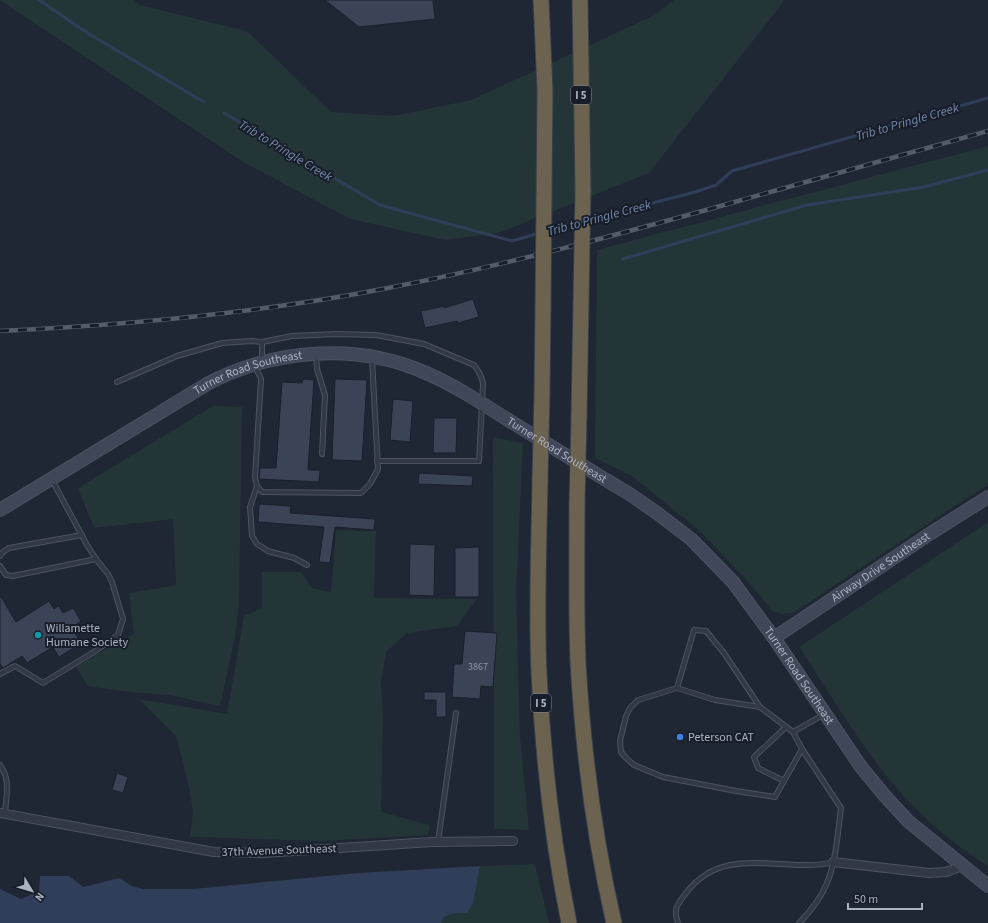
<svg xmlns="http://www.w3.org/2000/svg" width="988" height="923" viewBox="0 0 988 923" font-family="'Source Sans 3',sans-serif">
<style>
.green{fill:#243538}
.water{fill:#313e5a}
.lines{fill:none;stroke-linecap:round;stroke-linejoin:round}
.stream{stroke:#313e5a;stroke-width:3}
.building{fill:#3b4456;stroke:#1a202c}
.lane-casing{stroke:#4d5361;stroke-width:6}
.street-casing{stroke:#4d5361;stroke-width:10}
.secondary-casing{stroke:#4d5361;stroke-width:14}
.highway-casing{stroke:#3a404d;stroke-width:17}
.lane{stroke:#323845;stroke-width:4}
.street{stroke:#323845;stroke-width:8}
.secondary{stroke:#404758;stroke-width:12}
.highway{stroke:#6b634f;stroke-width:15}
.rail-casing{stroke:#545c6c;stroke-width:4.5}
.rail{stroke:#181e29;stroke-width:3;stroke-dasharray:9;stroke-linecap:butt}
.highway-bridge-casing{stroke:#3a404d;stroke-width:17;stroke-linecap:butt}
.highway-bridge{stroke:#6b634f;stroke-width:15}
.culture-dot{fill:#0f9aa8;stroke:#181e29;stroke-width:1.5}
.shop-dot{fill:#3f7fe0;stroke:#181e29;stroke-width:1.5}
.labels{text-anchor:middle;stroke-width:4;stroke-linejoin:round;paint-order:stroke}
.number-label{font-size:10px;fill:#9097a8}
.shield{fill:#181e29;stroke:#808695;stroke-width:1}
.shield-label{font-size:11px;font-weight:bold;fill:#acb3c3}
.street-label{font-size:12px;fill:#acb3c3;stroke:#181e29}
.poi-label{font-size:12px;fill:#acb3c3;stroke:#181e29;text-anchor:start}
.water-label{font-size:13px;font-style:italic;fill:#7487ab;stroke:#181e29}
</style>
<rect width="100%" height="100%" fill="#1f2634"/>
<g class="green">
<path d="M0 0H134L140 5 247 31 331 112 393 116 471 100 655 15 674 0H785L649 173 498 233 445 240 350 219 245 163Z"/>
<path d="M988 146V485L958 504 793 613 781 614 771 610 760 595 700 531 632 476 595 458 597 250Z"/>
<path d="M213 406 242 407 239 604 235 637 220 706 170 695 137 693 88 686 76 667 109 647 134 634 129 593 176 585 173 519 94 528 78 488Z"/>
<path d="M493 437 523 443 516 592 520 737 529 830 494 829Z"/>
<path d="M988 522V866C945 839 905 802 875 761 848 724 824 685 799 647Z"/>
<path d="M336 530 376 531 374 598 477 599 457 626 407 633 386 652 381 683 383 717 381 812 430 825 428 835 324 841 190 837 193 812 189 787 176 736 139 699 227 714 244 616 262 608V572H301L312 588 331 592Z"/>
<path d="M535 864 549 923H441C444 914 465 907 473 904L480 866Z"/>
</g>
<path class="water" d="M480 866 473 904 467 913C458 913 445 912 441 923H0V889L21 899 39 891 40 876H69L83 887 119 878 132 886 143 889H193L358 873Z"/>
<g class="lines">
<g class="stream">
<path d="M39 0 89 34 204 102"/>
<path d="M224 113 380 205 512 241 539 233"/>
<path d="M587 220 695 192 716 185 732 171 988 98"/>
<path d="M548 231 577 222"/>
<path d="M623 259 807 205 924 187 988 170"/>
</g>
</g>
<g class="building">
<path d="M325 0H433L435 19 359 27Z"/>
<path d="M473 299 479 317 458 323 457 321 425 328 421 311 444 306V308Z"/>
<path d="M303 379 314 380 308 470H320L319 482 259 479 260 468H276L282 382 302 383Z"/>
<path d="M335 379 367 380 362 461 332 460Z"/>
<path d="M393 399 413 401 410 442 390 440Z"/>
<path d="M434 418H457L456 453H433Z"/>
<path d="M419 473 473 476 472 486 418 484Z"/>
<path d="M259 504 291 506 290 513 375 519 374 530 335 527 330 563 319 562 324 527 258 522Z"/>
<path d="M410 544 435 545 434 596 409 595Z"/>
<path d="M479 547V597H455V548Z"/>
<path d="M0 595 16 622 49 601 54 609 59 606 63 613 73 608 81 621 72 628 81 643 59 657 53 647 27 663 22 656 3 668 0 664Z"/>
<path d="M465 631 497 633 493 687 481 686 480 699 452 697 454 664H462Z"/>
<path d="M424 692H446V717H436V700H424Z"/>
<path d="M117 773 128 777 123 793 112 790Z"/>
</g>
<g class="lines">
<g class="lane-casing">
<g id="lane">
<path d="M262 342V361"/>
<path d="M316 356 317 369 325 395 322 454"/>
<path d="M255 366 261 379 255 477 257 486 262 492 361 493 370 484 378 469 372 359"/>
<path d="M117 382 177 356 222 343 252 341 262 342 292 336 336 334 376 335 424 344 474 365C479 371 481 375 483 383L479 461H377"/>
<path d="M257 486 250 507 252 536 257 544 268 551 294 558 307 565"/>
<path d="M0 556 3 552 9 548 82 535"/>
<path d="M0 566 6 575 13 576 96 559"/>
<path d="M0 674 15 666 43 683 94 652 118 635 123 619 112 582 108 574 96 559 87 545 52 480"/>
<path d="M677 688 638 700 630 708 626 716 620 741 621 752 626 758 634 765 663 777 736 791 775 797 802 749 793 732 823 715"/>
<path d="M760 707 715 700 677 688 694 630 706 631 724 653 760 707 793 732"/>
<path d="M0 765C11 779 6 797 5 814"/>
<path d="M784 781 758 768 754 757 786 727"/>
<path d="M438 842 456 713"/>
<path d="M678 923C673 909 677 905 686 893 715 855 754 863 796 865 809 865 820 866 833 862"/>
<path d="M799 923C810 912 821 898 827 883 836 862 838 831 841 808L802 749"/>
</g>
</g>
<g class="street-casing">
<g id="street">
<path d="M0 813 214 852 263 853 432 842 513 841"/>
<path d="M833 862 929 873 946 872 962 866"/>
</g>
</g>
<g class="secondary-casing">
<g id="secondary">
<path id="s1" d="M0 510 207 384C273 349 357 342 426 373 454 385 480 402 505 418 547 444 589 470 631 495L657 513 691 539 733 582 774 638 861 767 885 796 908 821 988 886"/>
<path id="s2" d="M774 638 931 533 988 497"/>
</g>
</g>
<g class="highway-casing">
<g id="highway">
<path d="M541 0 545 90 544 200"/>
<path d="M580 0 583 190"/>
<path d="M542 393 543 309"/>
<path d="M579 416 581 302"/>
<path d="M540 480C539 545 536 609 539 674 543 759 552 839 569 923"/>
<path d="M577 504C577 557 576 609 578 662 583 750 594 837 614 923"/>
</g>
</g>
<use href="#lane" class="lane"/>
<use href="#street" class="street"/>
<use href="#secondary" class="secondary"/>
<use href="#highway" class="highway"/>
<g class="rail-casing">
<path id="rail" d="M0 331C130 325 260 313 388 288 502 266 613 236 724 205 812 180 900 156 988 131"/>
</g>
<use href="#rail" class="rail"/>
<g class="highway-bridge-casing">
<g id="highway-bridge">
<path d="M581 302 583 190"/>
<path d="M543 309 544 200"/>
<path d="M540 480 542 393"/>
<path d="M577 504 579 416"/>
</g>
</g>
<use href="#highway-bridge" class="highway-bridge"/>
</g>
<circle class="culture-dot" cx="38" cy="635" r="4"/>
<circle class="shop-dot" cx="680" cy="737" r="4"/>
<g class="labels">
<g class="number-label">
<text x="478" y="670">3867</text>
</g>
<g class="shield">
<rect x="571" y="86" width="20" height="18" rx="3"/>
<rect x="531" y="694" width="20" height="18" rx="3"/>
</g>
<g class="shield-label">
<text x="581" y="99">I 5</text>
<text x="541" y="707">I 5</text>
</g>
<g class="street-label">
<text dy="4" stroke="none"><textPath href="#s1" startOffset="285">Turner Road Southeast</textPath></text>
<text dy="4" stroke="none"><textPath href="#s1" startOffset="621">Turner Road Southeast</textPath></text>
<text dy="4" stroke="none"><textPath href="#s2" startOffset="128">Airway Drive Southeast</textPath></text>
<text dy="4" stroke="none"><textPath href="#s1" startOffset="957">Turner Road Southeast</textPath></text>
<text transform="translate(279 850) rotate(-2)" y="4">37th Avenue Southeast</text>
</g>
<g class="poi-label">
<text x="46" y="632">Willamette<tspan x="46" dy="14">Humane Society</tspan></text>
<text x="688" y="741">Peterson CAT</text>
</g>
<g class="water-label">
<text transform="translate(907 121) rotate(-16)" y="5">Trib to Pringle Creek</text>
<text transform="translate(286 150) rotate(31)" y="5">Trib to Pringle Creek</text>
<text transform="translate(599 217) rotate(-15)" y="5">Trib to Pringle Creek</text>
</g>
</g>
<g transform="translate(32 891) rotate(128)" stroke="#181e29" stroke-width="3" paint-order="stroke">
<path d="M0-3L7 15L0 10L-7 15Z" fill="#acb3c3"/>
<text y="-6" font-size="11" font-weight="bold" text-anchor="middle" fill="#acb3c3">N</text>
</g>
<path d="M848 903v6h74v-6" fill="none" stroke="#acb3c3" stroke-width="2"/>
<text x="854" y="903" font-size="12" fill="#acb3c3" stroke="#181e29" stroke-width="3" paint-order="stroke">50 m</text>
</svg>
